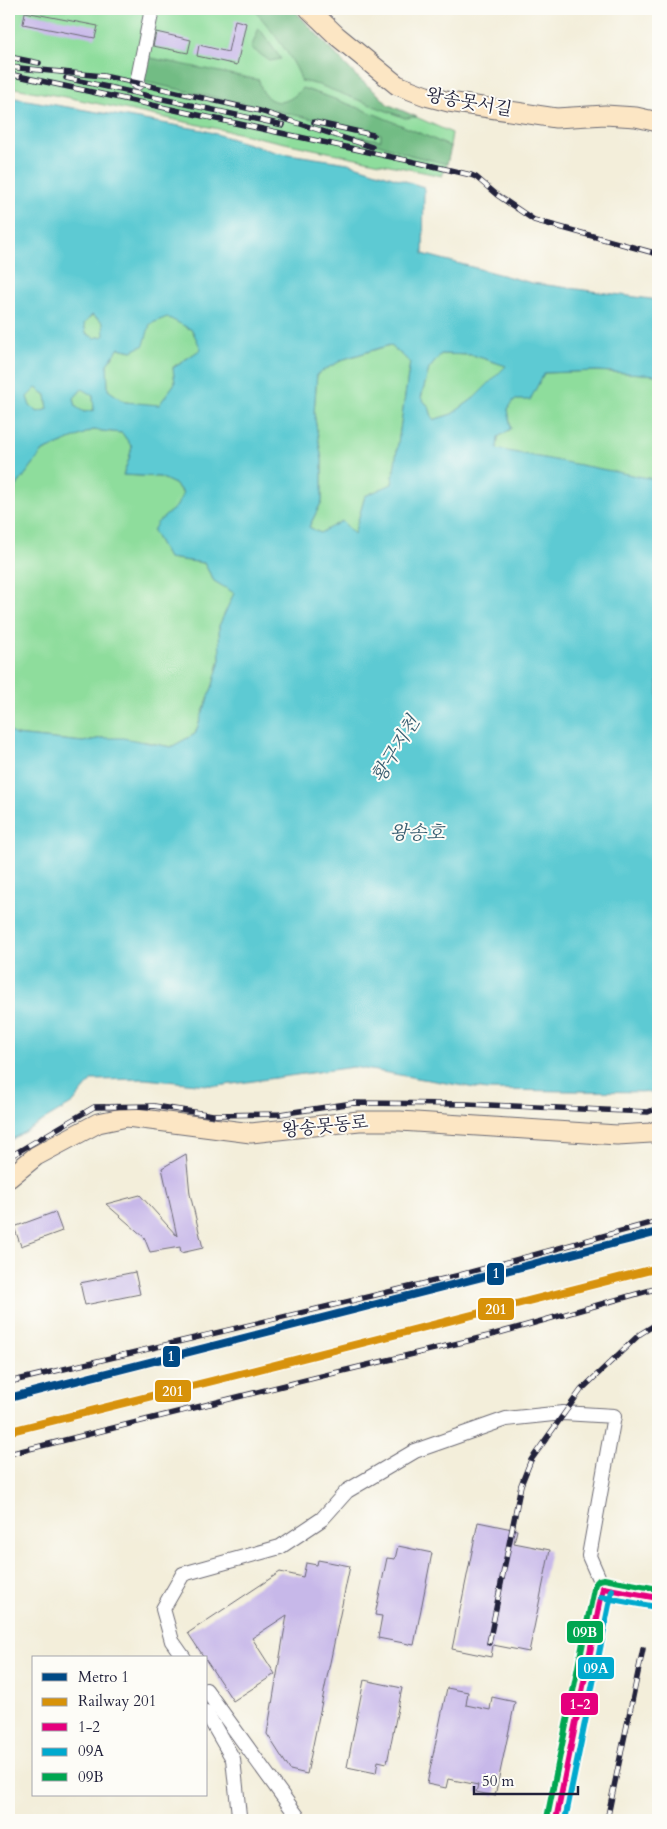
<svg xmlns="http://www.w3.org/2000/svg" width="667" height="1829" viewBox="0 0 667 1829" font-family="Cardo,'Noto Serif KR',serif">
<style>
.green{fill:#8edd9c;stroke:#58806c}
.forest{fill:#72bc84;stroke:#4a6f60}
.water{fill:#5dcad3;stroke:#407687;fill-rule:evenodd}
.building{fill:#c7b8e9}
.lines{fill:none;stroke-linecap:round;stroke-linejoin:round}
.street-casing{stroke:#6b6973;stroke-width:16}
.secondary-casing{stroke:#6b6973;stroke-width:21}
.street{stroke:#fff;stroke-width:14}
.secondary{stroke:#fce6c4;stroke-width:19}
.rail-casing{stroke:#22223b;stroke-width:5.5}
.rail{stroke:#fdfcf7;stroke-width:4;stroke-dasharray:11;stroke-linecap:butt}
.bus-1-casing{stroke:#fdfcf7;stroke-width:10}
.bus-2-casing{stroke:#fdfcf7;stroke-width:10}
.bus-3-casing{stroke:#fdfcf7;stroke-width:10}
.bus-1{stroke:#e5007d;stroke-width:6}
.bus-2{stroke:#00a9ce;stroke-width:6}
.bus-3{stroke:#00a651;stroke-width:6}
.rail-1-casing{stroke:#fdfcf7;stroke-width:11}
.rail-1{stroke:#d79209;stroke-width:8}
.metro-1-casing{stroke:#fdfcf7;stroke-width:11}
.metro-1{stroke:#004a85;stroke-width:8}
.labels{text-anchor:middle;stroke-width:4;stroke-linejoin:round;paint-order:stroke}
.street-label{font-size:18px;fill:#22223b;stroke:#fdfcf7}
.water-label{font-size:19px;font-style:italic;fill:#375d70;stroke:#fdfcf7}
.line-badge{stroke:#fdfcf7;stroke-width:2}
.badge-label{font-size:14px;text-anchor:middle;font-weight:bold;fill:#fff}
</style>
<rect width="100%" height="100%" fill="#fdfcf7"/>
<filter id="ink" filterUnits="userSpaceOnUse"><feTurbulence type="fractalNoise" baseFrequency=".02" numOctaves="2"/><feDisplacementMap in="SourceGraphic" scale="10" xChannelSelector="R" yChannelSelector="G"/><feConvolveMatrix kernelMatrix="1 2 1 2 8 2 1 2 1" color-interpolation-filters="sRGB"/></filter>
<filter id="wash" filterUnits="userSpaceOnUse"><feTurbulence type="fractalNoise" baseFrequency=".0096" numOctaves="4" result="noise"/><feDisplacementMap in="SourceGraphic" scale="20" xChannelSelector="R" yChannelSelector="G"/><feGaussianBlur stdDeviation="1.12" result="paint"/><feColorMatrix in="noise" values="0 0 0 0 0 0 0 0 0 0 0 0 0 0 0 0 0 1.4 0 .05"/><feComposite in="paint" operator="in"/></filter>
<g filter="url(#wash)">
<rect width="100%" height="100%" fill="#f3eeda"/>
<g class="green">
<path d="M9 9H293L356 76 380 96 387 104 452 133 447 164 442 176 71 98 9 87Z"/>
<path d="M92 315 103 322 105 336 94 338 86 333 84 324Z"/>
<path d="M167 316 192 330 202 349 173 367 175 383 159 406 125 402 108 390 107 364 119 348 132 351 150 324Z"/>
<path d="M390 345 410 362 392 485 365 496 354 535 320 533 309 527 322 501V460L314 413 317 374 344 359Z"/>
<path d="M441 354 473 355 507 366 474 398 452 414 433 420 429 407 421 398 429 369Z"/>
<path d="M597 371 658 375V480L497 450 498 437 511 429 508 409 514 399H530L544 373Z"/>
<path d="M36 388 46 395 48 409 38 412 30 407 27 397Z"/>
<path d="M82 389 93 395 94 410 84 412 76 408 74 398Z"/>
<path d="M93 430 122 433 132 447 129 459 123 475 160 477 175 484 183 494 177 506 165 516 153 531 168 558 204 563 214 581 235 593 219 626 220 659 213 685 195 734 171 747 147 742 102 738 83 742 15 735 9 730V504L18 484 43 451Z"/>
</g>
<g class="forest">
<path d="M258 9H293L356 76 380 96 387 104 417 117 405 118 319 85 301 81C299 65 269 27 257 13Z"/>
<path d="M259 28 281 59 270 61 251 48Z"/>
<path d="M146 57 259 80C264 107 287 108 302 88 353 104 402 125 451 147L447 164 410 155 356 136 381 140V134L141 81Z"/>
</g>
<path class="water" d="M9 97 203 130 275 152 348 163 424 187 423 254 532 283 658 300V375L597 371 544 373 530 400H514L508 409 511 429 498 437 497 449 658 480V1088L651 1092 487 1090 353 1067 218 1086 145 1079 92 1080 73 1103 9 1141V730L15 735 83 742 102 738H123L171 747 195 734 213 685 220 660 219 626 234 593 214 581 204 563 168 558 153 531 157 523 177 506 183 493 175 484 160 477 123 475 129 459 132 447 122 433 93 430 43 451 18 484 9 504ZM92 315 103 322 104 336 94 338 86 333 84 324ZM167 317 192 330 201 349 173 368 175 383 159 405 125 402 108 390 107 364 119 348 132 351 144 345 150 324ZM390 345 410 362 392 484 365 496 354 534 342 521 320 533 309 527 322 501V460L314 413 317 374 344 359ZM441 354 473 355 506 366 474 398 452 414 433 420 429 407 421 398 429 369ZM36 388 46 395 48 409 38 412 30 406 27 397ZM82 389 93 396 94 410 84 412 76 407 74 398Z"/>
<g id="blocks">
<g class="building">
<path d="M25 12 98 26 95 38 23 24Z"/>
<path d="M235 20 246 23 237 65 197 56 199 45 228 52Z"/>
<path d="M156 32 191 40 188 53 153 46Z"/>
<path d="M186 1154 190 1194 203 1248 181 1253 180 1247 150 1252 144 1237 106 1204 140 1195 177 1236 162 1168Z"/>
<path d="M55 1212 62 1231 21 1246 14 1227Z"/>
<path d="M135 1272 140 1294 85 1305 80 1283Z"/>
<path d="M478 1522 517 1530 514 1543 550 1550 529 1652 493 1645 491 1657 452 1649Z"/>
<path d="M398 1546 432 1553 414 1645 378 1638 382 1616 375 1615 387 1558 395 1559Z"/>
<path d="M318 1560 350 1566 307 1774 290 1770 267 1734 287 1615 252 1638 275 1674 233 1701 188 1633 280 1572 303 1577 306 1563 317 1565Z"/>
<path d="M364 1680 402 1688 387 1763 378 1761 376 1773 347 1767Z"/>
<path d="M447 1688 468 1692 466 1705 490 1710 492 1697 515 1702 495 1796 476 1792 478 1785 448 1779 446 1788 427 1784Z"/>
</g>
</g>
</g>
<g filter="url(#ink)">
<use href="#blocks" fill-opacity="0" stroke="#6b6973" stroke-width="1"/>
<g class="lines">
<g class="street-casing">
<g id="street">
<path d="M137 83 152 9"/>
<path d="M184 1658 172 1641 163 1609 183 1574 280 1547 322 1519 347 1491 415 1451 506 1419 563 1413 614 1416 589 1556 603 1588"/>
<path d="M206 1690 300 1820"/>
<path d="M206 1712 233 1759 239 1815 233 1820"/>
</g>
</g>
<g class="secondary-casing">
<g id="secondary">
<path d="M309 9 337 36 397 85 426 96 449 102 556 118 605 115 636 117 658 122"/>
<path d="M9 1178 36 1156 98 1123 127 1117 251 1133 359 1121H400L617 1135 651 1133 658 1130"/>
<path d="M556 1820 603 1588 658 1598"/>
</g>
</g>
<use href="#street" class="street"/>
<use href="#secondary" class="secondary"/>
<g class="rail-casing">
<g id="rail">
<path d="M9 57 39 63"/>
<path d="M9 67 103 76 137 83 260 111 372 147"/>
<path d="M9 74 433 166 471 175 476 177 497 195 534 220 658 254"/>
<path d="M66 78 283 125"/>
<path d="M314 122 373 135"/>
<path d="M9 1157 94 1107 154 1106 213 1115 280 1114 353 1103 467 1104 648 1112 658 1108"/>
<path d="M9 1382 460 1275 658 1221"/>
<path d="M9 1454 326 1375 488 1336 658 1288"/>
<path d="M489 1643 521 1485 531 1460 581 1390 640 1334 658 1323"/>
<path d="M607 1820 643 1649"/>
</g>
</g>
<use href="#rail" class="rail"/>
<g class="bus-1-casing">
<g id="bus-1">
<path d="M603 1588 658 1598"/>
<path d="M556 1820 603 1588"/>
</g>
</g>
<g class="bus-2-casing">
<g id="bus-2">
<path d="M601 1597 656 1607"/>
<path d="M565 1820 612 1590"/>
</g>
</g>
<g class="bus-3-casing">
<path id="bus-3" d="M547 1818 595 1584 599 1580 604 1579 658 1589"/>
</g>
<use href="#bus-1" class="bus-1"/>
<use href="#bus-2" class="bus-2"/>
<use href="#bus-3" class="bus-3"/>
<g class="rail-1-casing">
<path id="rail-1" d="M11 1431 216 1380 658 1268"/>
</g>
<use href="#rail-1" class="rail-1"/>
<g class="metro-1-casing">
<path id="metro-1" d="M9 1398 658 1232"/>
</g>
<use href="#metro-1" class="metro-1"/>
</g>
</g>
<g class="labels">
<g class="street-label">
<text transform="translate(469 102) rotate(10)" y="6">왕송못서길</text>
<text transform="translate(325 1126) rotate(-6)" y="6">왕송못동로</text>
</g>
<g class="water-label">
<text transform="translate(395 749) rotate(-59)" y="7">황구지천</text>
<text x="417" y="839">왕송호</text>
</g>
</g>
<g class="line-badge">
<rect x="486" y="1262" width="19" height="24" rx="5" fill="#004a85"/>
<rect x="477" y="1297" width="38" height="24" rx="5" fill="#d79209"/>
<rect x="162" y="1345" width="19" height="23" rx="5" fill="#004a85"/>
<rect x="154" y="1379" width="38" height="24" rx="5" fill="#d79209"/>
<rect x="566" y="1620" width="38" height="24" rx="5" fill="#00a651"/>
<rect x="577" y="1656" width="38" height="24" rx="5" fill="#00a9ce"/>
<rect x="560" y="1692" width="39" height="24" rx="5" fill="#e5007d"/>
</g>
<g class="badge-label">
<text x="496" y="1278">1</text>
<text x="496" y="1314">201</text>
<text x="171" y="1361">1</text>
<text x="173" y="1396">201</text>
<text x="585" y="1637">09B</text>
<text x="596" y="1673">09A</text>
<text x="580" y="1709">1-2</text>
</g>
<rect width="667" height="1829" fill="none" stroke="#fdfcf7" stroke-width="30"/>
<rect x="32" y="1656" width="175" height="140" fill="#fdfcf7" stroke="#a5a5ac"/>
<rect x="42" y="1673" width="25" height="8" fill="#004a85" stroke="#a5a5ac"/>
<text x="78" y="1682" font-size="15" fill="#22223b">Metro 1</text>
<rect x="42" y="1698" width="25" height="8" fill="#d79209" stroke="#a5a5ac"/>
<text x="78" y="1706" font-size="15" fill="#22223b">Railway 201</text>
<rect x="42" y="1723" width="25" height="8" fill="#e5007d" stroke="#a5a5ac"/>
<text x="78" y="1732" font-size="15" fill="#22223b">1-2</text>
<rect x="42" y="1748" width="25" height="8" fill="#00a9ce" stroke="#a5a5ac"/>
<text x="78" y="1756" font-size="15" fill="#22223b">09A</text>
<rect x="42" y="1773" width="25" height="8" fill="#00a651" stroke="#a5a5ac"/>
<text x="78" y="1782" font-size="15" fill="#22223b">09B</text>
<path d="M474 1786v8h104v-8" fill="none" stroke="#22223b" stroke-width="2.5"/>
<text x="482" y="1786" font-size="15" fill="#22223b" stroke="#fdfcf7" stroke-width="4" paint-order="stroke">50 m</text>
</svg>
